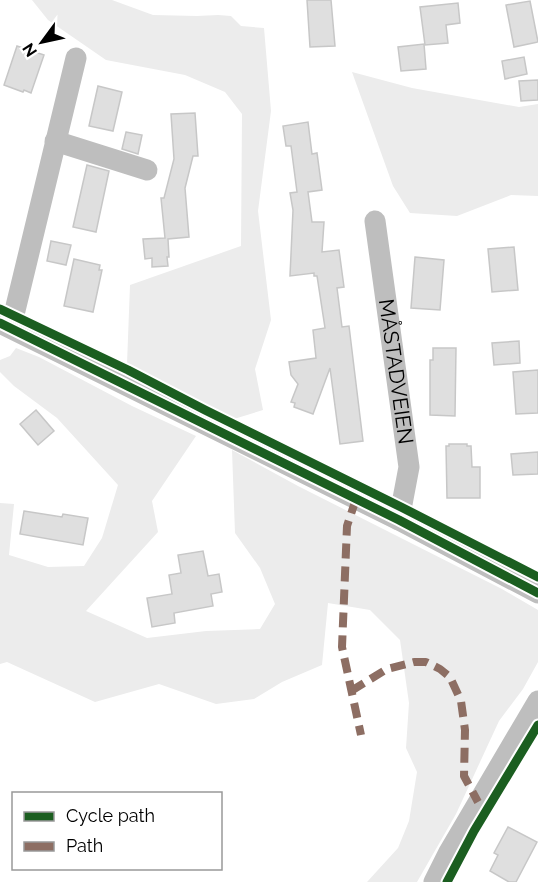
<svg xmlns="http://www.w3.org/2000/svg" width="538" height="882" viewBox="0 0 538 882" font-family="Raleway,sans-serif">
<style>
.green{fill:#ececec}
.building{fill:#dfdfdf;stroke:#c7c7c7;stroke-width:1.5}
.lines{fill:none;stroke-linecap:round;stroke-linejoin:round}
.street{stroke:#bebebe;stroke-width:21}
.quiet{stroke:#8d6e63;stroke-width:8;stroke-dasharray:15 8;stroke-linecap:butt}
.cycleway-casing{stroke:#fff;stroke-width:13}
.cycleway{stroke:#1b5e20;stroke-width:9}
.labels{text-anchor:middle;stroke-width:6;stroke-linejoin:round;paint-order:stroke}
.street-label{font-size:21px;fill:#000;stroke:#fff}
</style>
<rect width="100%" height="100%" fill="#fff"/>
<g class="green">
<path d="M32 0H112L153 15 197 16 218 15 231 16 241 26 264 28 271 111 258 211 271 320 255 369 263 410 234 419 127 364 130 285 241 246 242 114 225 92 185 75 106 60 48 20Z"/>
<path d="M352 72 412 88 519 107 538 104V196L511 195 457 216 410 213 393 186Z"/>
<path d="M16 348 39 357 132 406 196 436 152 501 158 532 86 611 147 638 206 631 260 629 275 604 260 568 235 533 232 450 298 486 502 589 538 610V662L523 689 499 721 456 814 417 882H367L398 848 409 821 417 772 406 748 409 703 400 640 370 610 328 603 322 665 282 682 254 699 216 704 159 684 95 702 7 662 0 664V503L14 504 9 555 48 567 84 566 102 538 118 485 57 418 14 386 0 372V360L10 356Z"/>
</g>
<g class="building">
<path d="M307 0H331L335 46 310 47Z"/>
<path d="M530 1 538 42 514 47 506 5Z"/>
<path d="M458 3 460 23 446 25 448 43 425 45 420 7Z"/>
<path d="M424 44 426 69 401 71 398 47Z"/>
<path d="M17 46 44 55 31 93 24 90 23 92 4 85Z"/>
<path d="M524 57 527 74 505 79 502 61Z"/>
<path d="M538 80V100L521 101 519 81Z"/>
<path d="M98 86 122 92 113 131 89 126Z"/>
<path d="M195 113 198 156H193L185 188 189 237 168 239 169 257H167L168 266 152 267V258L145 259 143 239 165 238 161 198H164L174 159 171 114Z"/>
<path d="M308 122 312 154 317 153 322 190 308 192 312 222H324L322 252 339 250 344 287 337 288 342 327 349 326 363 441 340 444 330 368 313 414 294 407 295 403 291 402 298 384 291 375 289 362 316 358 313 330 325 328 317 276H314V273L290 276 293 210 290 193 297 192 291 146H286L283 126Z"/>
<path d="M126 132 142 135 138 154 122 149Z"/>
<path d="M87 165 109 171 96 232 73 227Z"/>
<path d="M51 241 71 245 66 265 47 261Z"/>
<path d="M514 247 518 290 492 292 488 249Z"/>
<path d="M415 257 444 260 440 310 411 308Z"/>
<path d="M74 259 100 265 99 270H102L93 312 64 306Z"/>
<path d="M519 341 520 363 494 365 492 343Z"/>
<path d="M433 348H456L455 416 430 415V360H433Z"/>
<path d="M538 370V413L516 414 513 372Z"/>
<path d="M36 410 54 431 38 445 20 424Z"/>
<path d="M449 444H467V446H471L472 467H480V498H447L446 446H449Z"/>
<path d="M538 452V474L513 475 511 454Z"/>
<path d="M24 511 62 517 63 514 88 518 83 545 20 534Z"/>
<path d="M203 551 208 576 219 574 222 592 211 594 213 606 174 613 175 623 152 627 147 598 172 594 169 575 181 573 178 555Z"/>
<path d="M508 827 537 842 516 882H509L490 871 498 855 494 853Z"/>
</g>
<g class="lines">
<g class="street">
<path d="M55 141 147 170"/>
<path id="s1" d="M375 221 409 467 399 520"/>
<path d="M0 323 399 520 538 593"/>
<path d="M11 327 76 58"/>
<path d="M434 882 449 852 538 701"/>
</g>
<g class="quiet">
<path d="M356 499 347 526 342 647 361 735"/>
<path d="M351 691 387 669 414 662H426L440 669 450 677 461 701 465 730 464 776 478 802"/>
</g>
<g class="cycleway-casing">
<g id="cycleway">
<path d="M0 309 128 370 205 410 401 507 538 577"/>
<path d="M0 323 399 520 538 593"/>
<path d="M447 882 474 831 538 725"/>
</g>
</g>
<use href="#cycleway" class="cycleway"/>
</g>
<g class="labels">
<g class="street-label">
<text dy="7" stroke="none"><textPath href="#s1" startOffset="152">MÅSTADVEIEN</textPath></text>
</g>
</g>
<rect x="12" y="792" width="210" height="78" fill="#ffffff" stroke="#999999" stroke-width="1.5"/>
<rect x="24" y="812" width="30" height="9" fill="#1b5e20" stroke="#999999" stroke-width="1.5"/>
<text x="66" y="822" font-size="18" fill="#000000">Cycle path</text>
<rect x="24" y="842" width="30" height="9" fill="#8d6e63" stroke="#999999" stroke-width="1.5"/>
<text x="66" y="852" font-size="18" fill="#000000">Path</text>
<g transform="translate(42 42) rotate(237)" stroke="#ffffff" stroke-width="4.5" paint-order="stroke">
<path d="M0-4.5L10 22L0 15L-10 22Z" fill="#000000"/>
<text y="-9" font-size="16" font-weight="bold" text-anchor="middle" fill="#000000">N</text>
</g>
</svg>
